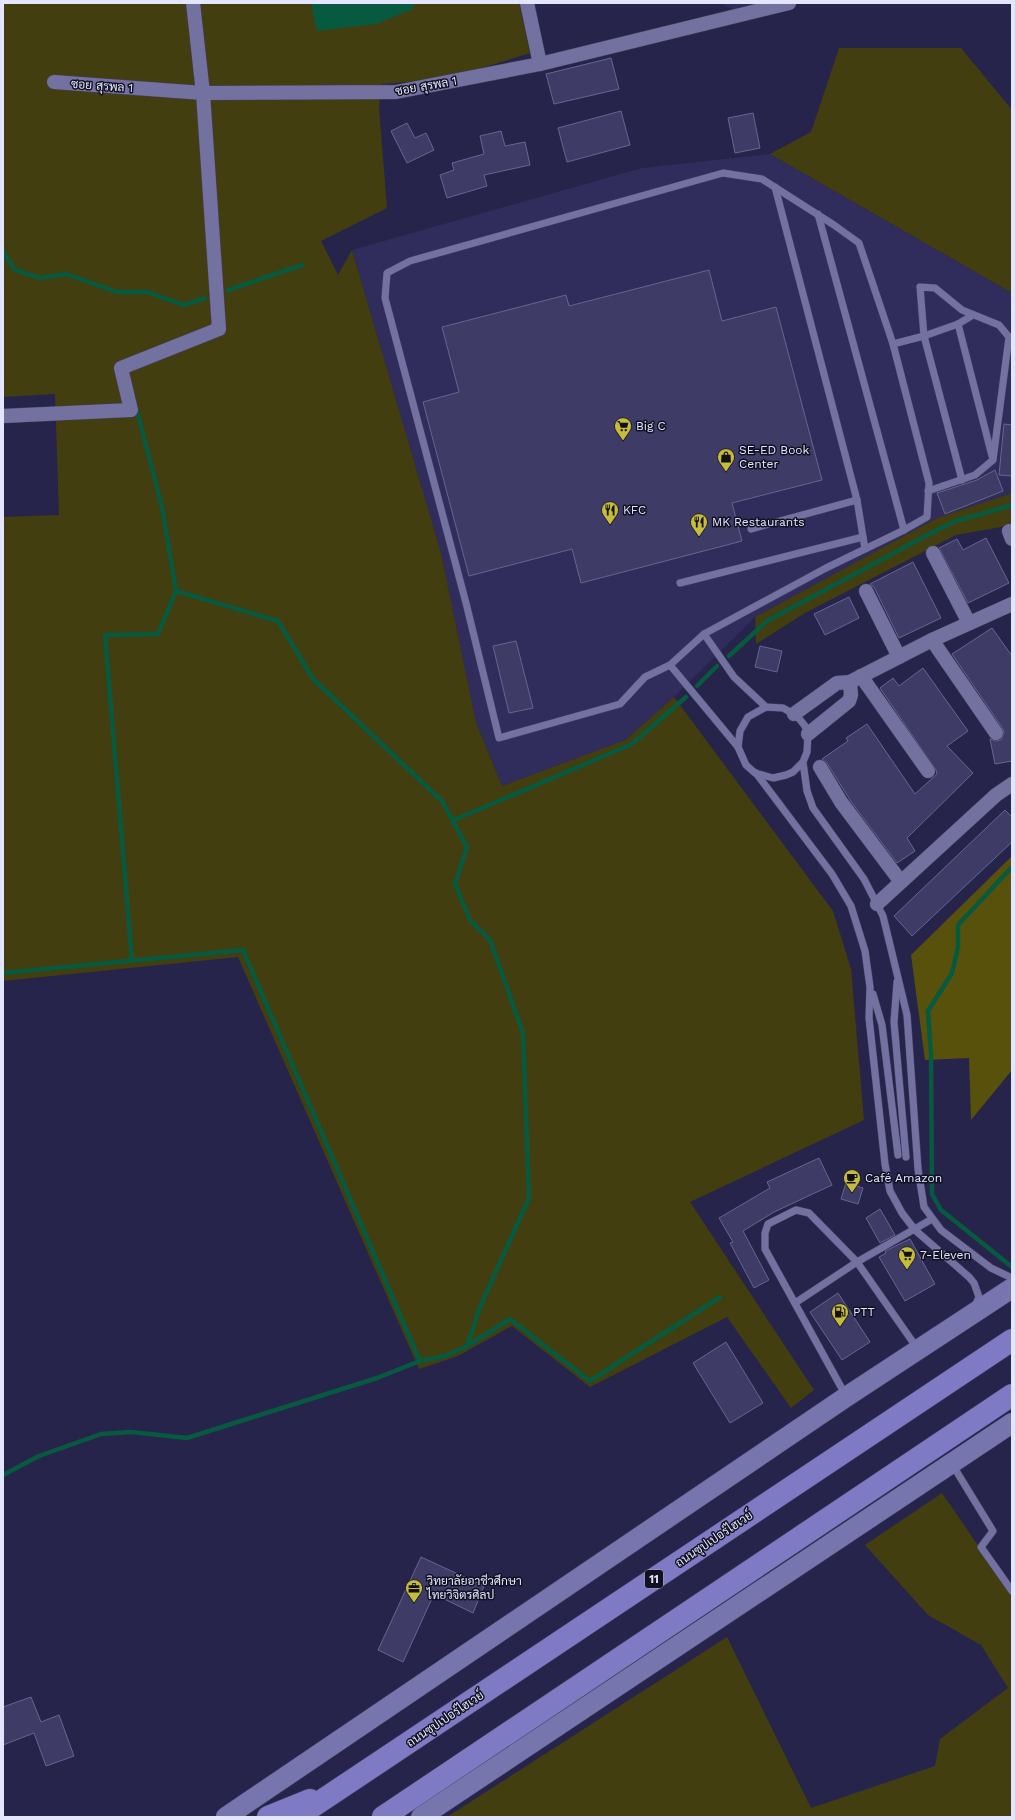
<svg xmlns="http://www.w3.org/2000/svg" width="1015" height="1820" viewBox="0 0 1015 1820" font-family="'Work Sans',Sarabun,sans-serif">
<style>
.built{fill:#302c5b;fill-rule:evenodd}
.green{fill:#423e0f}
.forest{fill:#57510c}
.water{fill:#075a3f}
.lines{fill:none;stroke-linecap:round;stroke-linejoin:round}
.stream{stroke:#075a3f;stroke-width:4.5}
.building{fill:#3e3c66;stroke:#666592}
.service-casing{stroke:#443f62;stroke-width:8}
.minor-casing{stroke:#443f62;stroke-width:15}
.secondary-casing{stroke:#443f62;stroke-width:21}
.trunk-casing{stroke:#443f62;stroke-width:23}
.service{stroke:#7271a0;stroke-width:7}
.minor{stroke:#7271a0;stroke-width:14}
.secondary{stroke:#7675ad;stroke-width:20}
.trunk{stroke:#7e7ac3;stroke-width:22}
.labels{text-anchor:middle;stroke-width:3;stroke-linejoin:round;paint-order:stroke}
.shield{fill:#121122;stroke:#a5a5bd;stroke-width:1}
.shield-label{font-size:11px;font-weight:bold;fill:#e4e5ff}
.street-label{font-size:12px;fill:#e4e5ff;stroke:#121122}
.poi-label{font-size:12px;fill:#e4e5ff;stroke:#121122;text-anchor:start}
</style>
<rect width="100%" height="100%" fill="#27244c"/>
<g class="built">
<path d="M721 3H759L732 9Z"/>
<path d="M770 154 1012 293V493L937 518 755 617 674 697 625 740 502 786 476 722 441 553 352 250 642 168ZM709 270 722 321 776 307 822 480 732 503 742 541 572 549 469 576 423 402 459 392 442 327 566 295 569 306Z"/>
</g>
<g class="green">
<path d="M3 3H519L530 53 462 74 424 81 381 84 379 107 387 208 321 241 338 275 352 250 441 553 476 722 502 786 625 740 674 697 833 911 851 969 864 1120 690 1202 814 1390 791 1408 727 1317 590 1387 512 1326 458 1356 419 1369 238 957 3 981V517L59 515 55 394 3 397Z"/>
<path d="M839 48H961L1012 110V293L770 154 811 132Z"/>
<path d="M1012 493V525L956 535 805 613 756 644 755 617 937 518Z"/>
<path d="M942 1493 1012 1595V1817H447L727 1637 811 1808 935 1766 940 1739 1008 1688 981 1645 928 1615 865 1545Z"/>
</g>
<path class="forest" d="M1012 856V1070L971 1120 969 1058 925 1060 911 955Z"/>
<path class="water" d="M311 3H414L413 9 376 24 317 31Z"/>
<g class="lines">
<g class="stream">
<path d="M3 252 15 270 40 278 66 274 117 292H147L184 305 205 298"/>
<path d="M228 290 302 265"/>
<path d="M136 407 162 507 176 591 278 621 313 679 442 801 467 847 455 884 470 920 490 940 523 1033 529 1198 480 1307 467 1346"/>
<path d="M729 656 767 621 933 532 953 522 1012 505"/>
<path d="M697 686 717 666"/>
<path d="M454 820 632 744 686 697"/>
<path d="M1012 867 958 925V947L952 973 928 1011 931 1054 932 1194 941 1210 1012 1267"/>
<path d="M132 961 105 635 158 634 176 591"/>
<path d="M3 973 243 950 420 1361"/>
<path d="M3 1475 39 1456 101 1434 131 1432 187 1438 377 1378 420 1361 445 1356 467 1346 510 1319 590 1381 720 1297"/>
</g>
</g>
<g class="building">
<path d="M611 58 619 89 554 104 546 74Z"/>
<path d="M621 111 630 145 567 162 558 128Z"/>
<path d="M753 113 760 148 735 153 728 118Z"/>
<path d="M407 123 415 138 426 133 434 150 407 163 391 131Z"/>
<path d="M501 131 505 146 525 142 530 165 484 175 487 186 447 198 440 175 454 170 452 163 484 154 480 136Z"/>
<path d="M709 270 722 321 776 307 822 480 732 503 742 541 581 583 572 549 469 576 423 402 459 392 442 327 566 295 569 306Z"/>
<path d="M1004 424 1012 425V476L999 475Z"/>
<path d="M995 470 1003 491 945 514 937 493 977 480Z"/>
<path d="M986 538 1009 583 968 603 939 548 957 539 963 550Z"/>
<path d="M913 562 941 618 899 638 874 587 870 584Z"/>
<path d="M849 597 859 618 825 635 814 614Z"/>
<path d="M992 628 1012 656V761L995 764 990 739 996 741 1001 740 1004 733 1003 729 952 654Z"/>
<path d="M516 641 533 708 509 713 493 646Z"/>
<path d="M760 646 782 651 777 672 755 667Z"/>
<path d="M923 668 968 731 947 746 973 773 907 838 915 851 897 863 852 803 827 763 822 759 848 741 846 738 867 724 915 794 937 774 936 770 880 688 893 678 899 686Z"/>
<path d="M1005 810 1012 817V842L912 936 894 916Z"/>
<path d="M819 1158 832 1185 774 1212 743 1231 769 1280 754 1288 730 1243 733 1242 719 1218 770 1188 767 1182Z"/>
<path d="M846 1183 863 1188 858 1204 841 1199Z"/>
<path d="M880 1209 895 1235 880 1243 866 1218Z"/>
<path d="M910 1239 935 1284 905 1301 879 1257 886 1253 885 1251Z"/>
<path d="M838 1293 870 1342 842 1360 810 1312Z"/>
<path d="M726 1342 763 1403 730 1423 693 1363Z"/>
<path d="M421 1557 484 1586 473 1613 434 1594 403 1662 378 1650Z"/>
<path d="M31 1697 41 1722 59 1715 74 1756 46 1766 34 1733 3 1745V1707Z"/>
</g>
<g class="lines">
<g class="service-casing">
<g id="service">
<path d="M723 173 762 179 834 225 859 243 893 344 929 483 927 517 904 530 826 568 704 634 670 665 645 677 620 704 499 738 466 603 385 298 387 273 410 261Z"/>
<path d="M775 187 857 500 865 549"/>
<path d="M818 214 904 530"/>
<path d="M958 324 992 456"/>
<path d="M893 344 924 336 920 287 935 288 962 310 999 325 1009 337 993 460 975 475 928 491"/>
<path d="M962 480 924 336 958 324 973 315"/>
<path d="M751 529 857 500"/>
<path d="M680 583 863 537"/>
<path d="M704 634 734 677 766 707"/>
<path d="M670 665 738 747"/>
<path d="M803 762 793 772 786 775 773 778 755 773 746 765 738 747 740 731 748 717 766 707 783 708 797 716 805 726 808 734 807 752 803 762 807 791 813 808 864 879 883 916 907 1015 918 1169 924 1207 941 1230 991 1268 1012 1278"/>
<path d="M756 773 832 874 851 906 865 951 870 987 869 1018 885 1164 890 1191 902 1213 915 1230 969 1277 974 1283 979 1297 975 1306"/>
<path d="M897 982 894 1022 906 1157"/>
<path d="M873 994 882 1025 898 1155"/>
<path d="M795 1303 857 1262 932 1219"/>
<path d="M846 1396 765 1249V1233L768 1224 796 1210 809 1213 857 1262 917 1348"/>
<path d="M952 1464 993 1531 981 1547 1012 1591"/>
</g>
</g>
<g class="minor-casing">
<g id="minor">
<path d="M527 3 540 64"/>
<path d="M54 82 203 93 396 92 540 64 789 3"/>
<path d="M3 416 131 410 121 368 219 329 203 93 193 3"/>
<path d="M1009 531 1012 539"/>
<path d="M933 553 969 623"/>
<path d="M866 591 899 657"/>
<path d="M932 640 996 733"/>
<path d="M861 676 928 771"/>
<path d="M794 714 837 683 850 682 932 640 1012 604"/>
<path d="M808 734 849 701 851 695 850 682"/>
<path d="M820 767 841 802 901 882"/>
<path d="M877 904 996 795 1012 784"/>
</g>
</g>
<g class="secondary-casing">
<g id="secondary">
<path d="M226 1817 846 1397 1012 1288"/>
<path d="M421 1817 1012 1423"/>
</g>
</g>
<g class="trunk-casing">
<g id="trunk">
<path d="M268 1817 310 1800"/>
<path d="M297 1817 1012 1340"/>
<path d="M383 1817 1012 1395"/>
</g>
</g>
<use href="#service" class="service"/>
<use href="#minor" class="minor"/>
<use href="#secondary" class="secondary"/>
<use href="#trunk" class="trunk"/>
</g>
<defs>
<g id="supermarket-pin" transform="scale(0.9)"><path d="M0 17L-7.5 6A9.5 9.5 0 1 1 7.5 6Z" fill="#c6bc3c" stroke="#121122"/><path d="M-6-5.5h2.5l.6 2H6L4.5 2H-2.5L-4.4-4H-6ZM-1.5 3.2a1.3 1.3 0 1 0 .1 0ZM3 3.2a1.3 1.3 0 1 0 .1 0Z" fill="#111"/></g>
<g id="shop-pin" transform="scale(0.9)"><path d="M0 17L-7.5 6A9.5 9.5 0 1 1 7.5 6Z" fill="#c6bc3c" stroke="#121122"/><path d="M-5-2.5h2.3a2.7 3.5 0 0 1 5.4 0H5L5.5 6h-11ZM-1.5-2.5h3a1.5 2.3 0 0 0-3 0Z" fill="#111"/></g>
<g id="restaurant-pin" transform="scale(0.9)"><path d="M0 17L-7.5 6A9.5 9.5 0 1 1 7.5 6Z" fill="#c6bc3c" stroke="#121122"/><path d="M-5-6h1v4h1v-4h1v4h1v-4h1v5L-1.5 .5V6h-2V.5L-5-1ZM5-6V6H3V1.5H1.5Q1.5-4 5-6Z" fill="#111"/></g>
<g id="cafe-pin" transform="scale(0.9)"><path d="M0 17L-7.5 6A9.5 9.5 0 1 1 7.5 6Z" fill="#c6bc3c" stroke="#121122"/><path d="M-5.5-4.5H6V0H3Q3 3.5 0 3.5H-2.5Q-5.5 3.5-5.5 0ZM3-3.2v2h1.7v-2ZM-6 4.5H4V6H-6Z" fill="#111"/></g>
<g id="fuel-pin" transform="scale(0.9)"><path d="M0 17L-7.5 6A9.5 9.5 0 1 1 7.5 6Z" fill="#c6bc3c" stroke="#121122"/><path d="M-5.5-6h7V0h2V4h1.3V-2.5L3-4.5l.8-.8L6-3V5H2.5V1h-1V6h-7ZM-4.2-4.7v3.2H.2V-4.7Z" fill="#111"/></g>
<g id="office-pin" transform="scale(0.9)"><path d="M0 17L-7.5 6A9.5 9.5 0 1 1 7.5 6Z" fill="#c6bc3c" stroke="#121122"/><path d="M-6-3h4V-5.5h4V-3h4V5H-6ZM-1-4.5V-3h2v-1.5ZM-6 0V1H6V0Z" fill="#111"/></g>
</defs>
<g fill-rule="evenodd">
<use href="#supermarket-pin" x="623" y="426"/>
<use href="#shop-pin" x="726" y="457"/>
<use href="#restaurant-pin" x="610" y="510"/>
<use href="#restaurant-pin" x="699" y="522"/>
<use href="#cafe-pin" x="852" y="1178"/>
<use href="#supermarket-pin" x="907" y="1255"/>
<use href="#fuel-pin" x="840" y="1312"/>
<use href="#office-pin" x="414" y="1588"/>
</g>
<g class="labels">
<rect class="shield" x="645" y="1570" width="18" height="18" rx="3"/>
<g class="shield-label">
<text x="654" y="1583">11</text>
</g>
<g class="street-label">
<text transform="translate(102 86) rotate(4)" y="4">ซอย สุรพล 1</text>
<text transform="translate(426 86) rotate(-10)" y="4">ซอย สุรพล 1</text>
<text transform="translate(714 1539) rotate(-34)" y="4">ถนนซุปเปอร์ไฮเวย์</text>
<text transform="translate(445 1719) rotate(-34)" y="4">ถนนซุปเปอร์ไฮเวย์</text>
</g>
<g class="poi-label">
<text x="636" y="430">Big C</text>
<text x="739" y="454">SE-ED Book<tspan x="739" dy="14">Center</tspan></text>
<text x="623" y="514">KFC</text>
<text x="712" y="526">MK Restaurants</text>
<text x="865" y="1182">Café Amazon</text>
<text x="920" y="1259">7-Eleven</text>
<text x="853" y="1316">PTT</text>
<text x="427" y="1585">วิทยาลัยอาชีวศึกษา<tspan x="427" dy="14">ไทยวิจิตรศิลป</tspan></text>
</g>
</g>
<rect width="1015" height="1820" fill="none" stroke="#e4e5ff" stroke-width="8"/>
</svg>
